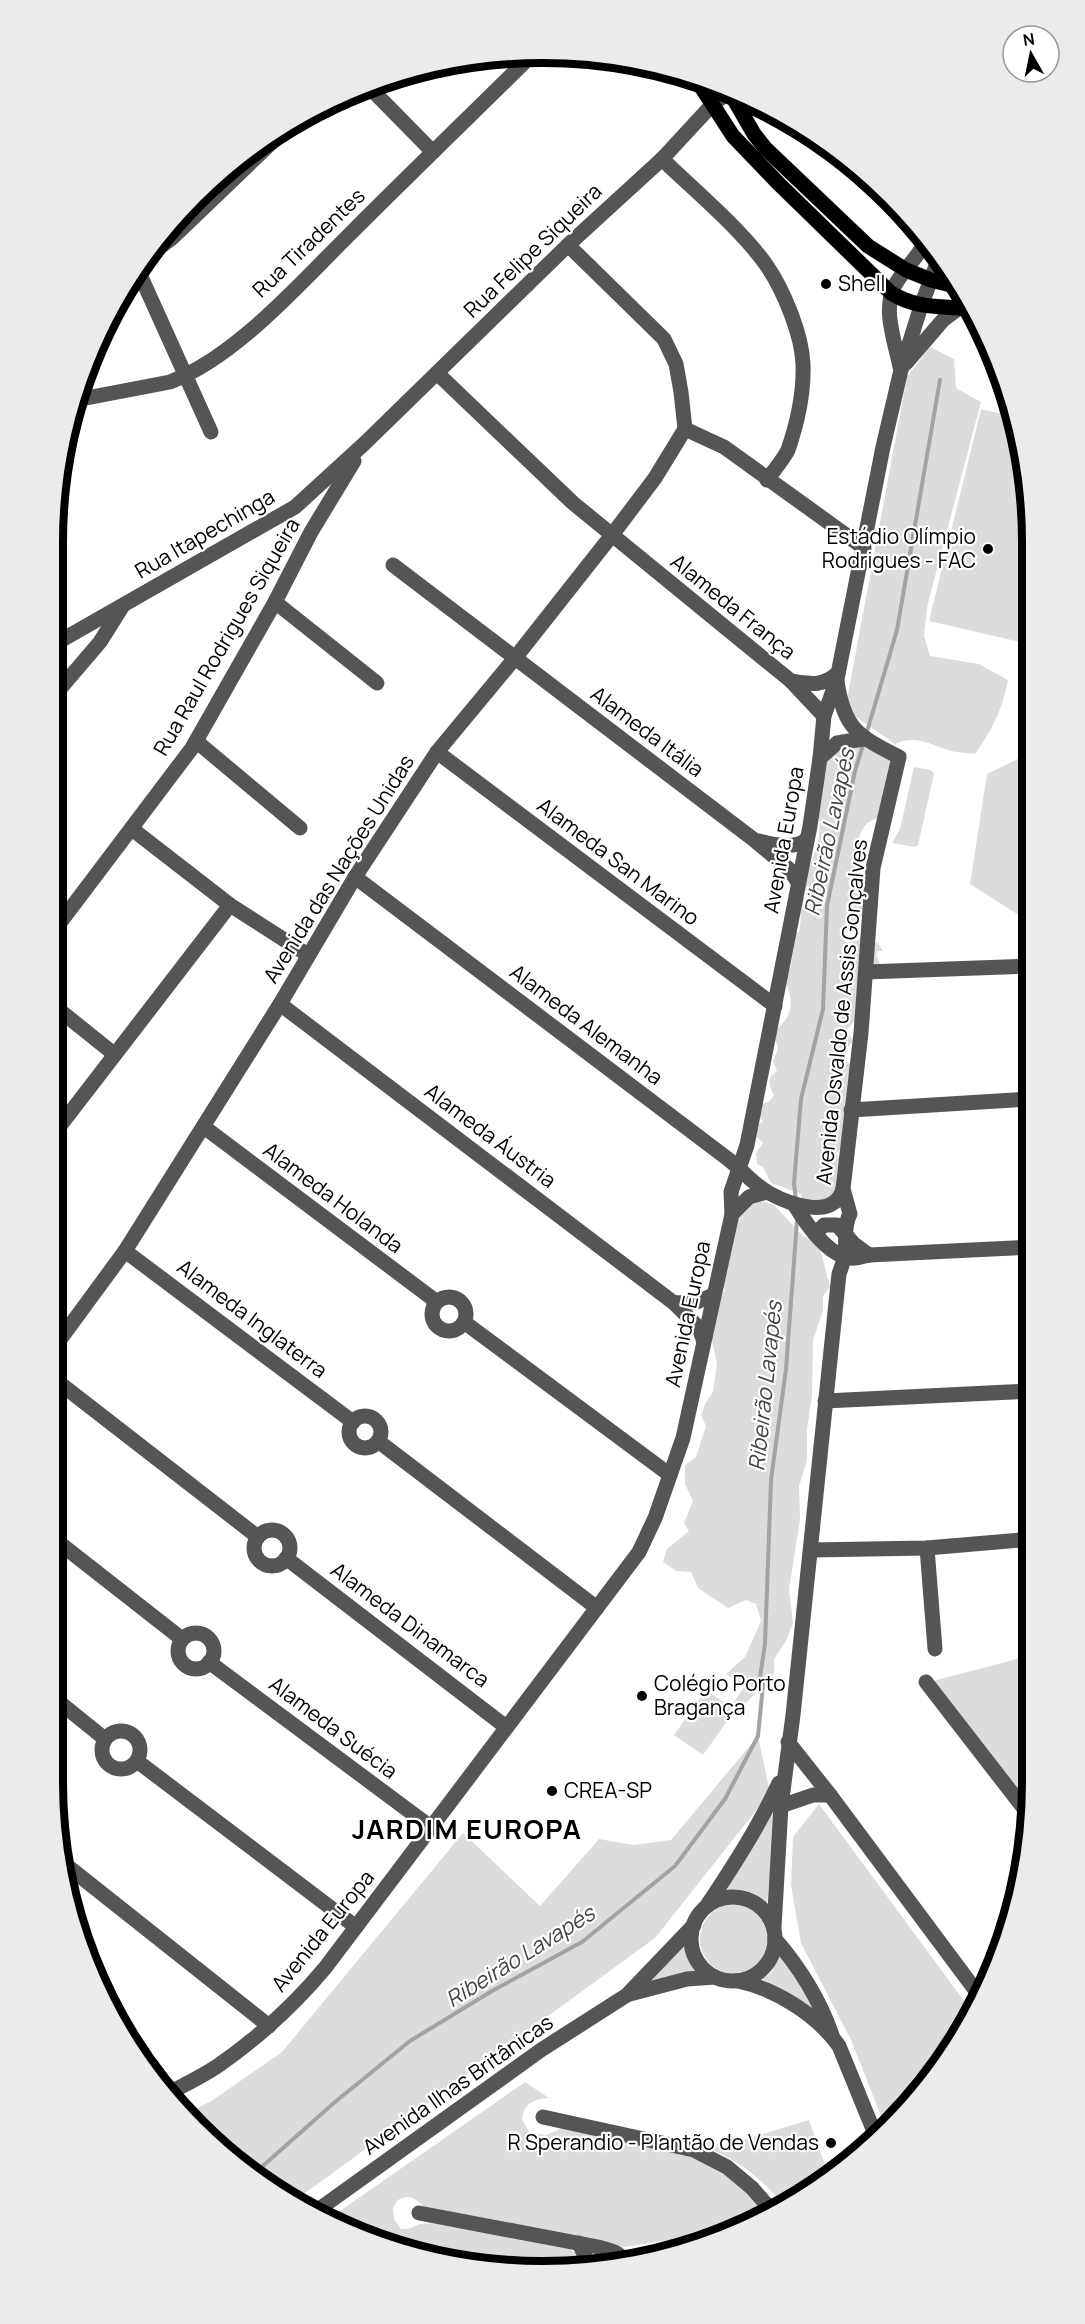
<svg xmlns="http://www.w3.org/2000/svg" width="1085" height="2324" viewBox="0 0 1085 2324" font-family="Manrope,sans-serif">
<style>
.green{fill:#dcdcdc}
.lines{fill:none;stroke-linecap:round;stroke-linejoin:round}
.stream{stroke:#a3a3a3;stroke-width:4}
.major-casing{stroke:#dbdbdb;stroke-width:16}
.minor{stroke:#555;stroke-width:15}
.major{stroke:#000;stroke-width:15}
.poi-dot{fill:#000;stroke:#fff;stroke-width:2}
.labels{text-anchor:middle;stroke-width:4.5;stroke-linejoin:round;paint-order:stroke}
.street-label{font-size:21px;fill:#000;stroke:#fff}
.poi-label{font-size:21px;fill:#000;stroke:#fff;text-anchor:start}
.water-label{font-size:22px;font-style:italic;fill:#444;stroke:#fff}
.district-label{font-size:27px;font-weight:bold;letter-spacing:1.5px;fill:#000;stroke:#fff}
.rim{fill:none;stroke:#000;stroke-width:8}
</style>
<rect width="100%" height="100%" fill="#fff"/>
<g class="green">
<path d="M930 347 954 359 956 388 981 402 927 607 924 636 930 656 979 664 1008 680C1002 710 993 729 975 754 969 753 962 753 956 752 934 747 917 733 895 744L849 712 847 700 907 377Z"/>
<path d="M981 409 1012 416 1028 478 1029 644 929 621Z"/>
<path d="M1029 701 1030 918 1025 919 970 884 987 774 1018 759 1025 710Z"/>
<path d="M848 732 855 734 891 759 878 817C871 821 866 823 862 830 858 837 853 860 859 869 860 871 863 873 865 876L862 887 868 892 862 917 857 920 854 927 845 932V942L857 941 861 937 878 943 883 951H878L876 954 880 964 879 973 869 982 859 1015 847 1030 853 1041 846 1050 845 1060 852 1066 853 1073 848 1076 842 1148 836 1153 841 1160 840 1201H802L801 1194 771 1183 763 1167 757 1164 756 1153 763 1143 755 1135 756 1126 763 1121 757 1115 760 1105 770 1101 774 1095C769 1085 766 1078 777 1071L773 1062C777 1049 781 1050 773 1037 776 1029 780 1026 785 1020 793 1011 792 992 785 983 793 966 792 951 796 933L799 932C802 921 800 909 801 898H807L804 882 818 843 820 824 817 807 822 776 836 736Z"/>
<path d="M914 767 931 770 934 774 918 845 915 847 892 843 900 829Z"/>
<path d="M760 1201 774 1205 803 1236 813 1240 821 1252 830 1287 823 1296V1311L813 1340 812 1396 807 1429V1460L799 1486 800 1520 789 1589 793 1623 786 1641 774 1659V1674L739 1710 732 1705 745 1686 726 1674 745 1657 761 1621 756 1604 746 1600 728 1608 698 1588 691 1572 676 1571 663 1562 667 1549 689 1531 684 1523 693 1501 685 1484V1465L696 1457 706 1426 701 1415 705 1404 713 1392 717 1363 709 1328 712 1307 725 1290 719 1276 741 1211 750 1202Z"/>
<path d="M1032 1655V1782L1030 1807 933 1681Z"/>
<path d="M706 1690 735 1710 703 1755 674 1735Z"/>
<path d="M758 1736 770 1793 655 1938 293 2202 186 2114 213 2100 282 2052 463 1833 540 1906 599 1839 633 1845 671 1840Z"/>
<path d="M777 1797 767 1903C753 1892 742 1891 724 1892Z"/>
<path d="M819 1804 970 2009 911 2105 885 2126 851 2040 801 1943 791 1885 793 1837Z"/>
<circle cx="735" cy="1939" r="35"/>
<path d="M686 1943 691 1960 699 1972 649 1983Z"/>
<path d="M779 1954 819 2015 762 1979 772 1972Z"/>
<path d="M525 2082 549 2098C534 2099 523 2104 522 2120L530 2133 546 2135 562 2128 678 2151 723 2169 768 2215 714 2239 689 2237 624 2247 425 2208C416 2199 410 2193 398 2200L393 2208 394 2219 401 2229H408L420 2224 436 2223 569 2249 581 2256 583 2267 447 2262 330 2218Z"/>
<path d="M809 2120 825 2165 833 2163 834 2167 785 2207C754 2169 728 2154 682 2138L726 2145Z"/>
</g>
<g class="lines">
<g class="stream">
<path d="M866 735 897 630 940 380"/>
<path d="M796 1201 794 1183 801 1099 823 1009 827 906 855 771 864 742"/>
<path d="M256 2172 335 2102 410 2041 492 1991 582 1942 675 1866 725 1799 758 1736 763 1685 760 1677 765 1644 771 1480 786 1369 797 1221"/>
</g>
<g class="major-casing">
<g id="major">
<path d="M696 79 733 136 779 184 891 293C917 309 940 306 969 309"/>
<path d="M728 89 754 134 765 148 868 246 906 270 931 280 955 286"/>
</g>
</g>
<g class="minor">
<path d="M368 86 433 152"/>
<path d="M662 159C694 190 742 230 767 266 784 291 802 335 803 364 804 392 797 424 788 450 783 460 774 470 767 480"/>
<path d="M568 245 664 339 676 364 681 392 685 429"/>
<path d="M146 257 171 239 291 124"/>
<path d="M137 268 211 432"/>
<path d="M906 363 943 320 959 308"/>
<path d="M900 367C895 342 882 309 895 285 904 269 918 257 927 240"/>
<path d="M437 373 573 503 791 681 824 716"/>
<path d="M76 400 170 382C236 357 299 284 349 235 410 174 472 114 534 53"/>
<path d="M685 429 724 447 864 548"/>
<path d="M393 565 753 839 790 870 798 882"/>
<path d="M275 602 377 683"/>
<path d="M53 645 295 507 365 443 568 245 662 159 711 106 731 90"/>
<path d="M791 681C811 684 822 687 838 673"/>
<path d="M53 697 100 642 122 607"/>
<path d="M196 741 300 828"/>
<path d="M437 752 775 1006"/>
<path d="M820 758 837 743 864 739"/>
<path d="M132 829 230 905 308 955"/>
<path d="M759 841C773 845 795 850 807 839"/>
<path d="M355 877 728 1159C742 1170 754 1185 769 1193 789 1204 834 1221 843 1189"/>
<path d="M53 932 192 748 275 602 311 532 354 461"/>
<path d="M866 972 1030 966"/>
<path d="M280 1004 674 1303 699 1328 703 1339"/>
<path d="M53 1005 114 1054"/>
<path d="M851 1110 1030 1099"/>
<path d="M204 1127 437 1302"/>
<path d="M53 1135 230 905"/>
<path d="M794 1204C805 1222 827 1256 851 1258 856 1259 863 1256 869 1255L1031 1247"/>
<path d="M732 1214 749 1197 767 1192"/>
<path d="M815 1234 824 1225H837L854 1244 869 1255"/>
<path d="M125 1251 353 1422"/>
<circle cx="449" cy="1314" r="17"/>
<path d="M674 1303 697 1302 713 1295"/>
<path d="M464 1322 670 1475"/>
<path d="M53 1349 125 1251 280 1004 355 877 437 752 515 658 612 535 655 478 685 429"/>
<path d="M53 1378 258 1537"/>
<path d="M825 1401 1031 1391"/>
<circle cx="365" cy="1432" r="16"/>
<path d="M378 1441 597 1608"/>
<circle cx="272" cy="1548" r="18"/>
<path d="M53 1538 182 1639"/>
<path d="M927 1548 935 1649"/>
<path d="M811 1550 927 1548 1032 1539"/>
<path d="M286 1558 506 1727"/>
<circle cx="196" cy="1651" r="18"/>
<path d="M209 1662 432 1828"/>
<path d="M926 1682 1029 1815"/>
<path d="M53 1697 105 1739"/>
<circle cx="121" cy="1750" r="19"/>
<path d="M788 1742 830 1795 979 1995"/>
<path d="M137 1761 356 1927"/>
<path d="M781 1806 813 1795H830"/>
<path d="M66 1865 269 2026"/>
<circle cx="733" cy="1939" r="42"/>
<path d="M708 1904C734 1865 759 1826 779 1783"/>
<path d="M774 1927 781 1806 793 1715 839 1274C841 1268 844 1261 845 1254 847 1241 843 1226 850 1214L843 1189 861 1033 873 868 899 757C858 736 844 729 837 681"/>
<path d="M775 1939C800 1968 819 1998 832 2035"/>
<path d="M738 1981C776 1989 817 2015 839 2046L875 2134"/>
<path d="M630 1994 687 1979 715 1977"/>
<path d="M167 2094C184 2085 203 2076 219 2065 259 2037 294 2005 325 1968L639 1552 655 1518 683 1438 732 1214 731 1192 747 1145 810 826 820 758 824 716 837 679 883 447 901 370 921 306 939 258"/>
<path d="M543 2117 694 2150 727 2167 752 2188 773 2212"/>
<path d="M315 2212 541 2050 627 1995 694 1925"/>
<path d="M419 2213 598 2247C609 2250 619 2251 625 2262"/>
<path d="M579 2243 590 2267"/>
<path d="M621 2264 646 2255 687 2249"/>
</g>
<use href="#major" class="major"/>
</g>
<g class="poi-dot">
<circle cx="826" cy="284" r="6"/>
<circle cx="988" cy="549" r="6"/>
<circle cx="642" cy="1696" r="6"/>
<circle cx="552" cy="1791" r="6"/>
<circle cx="831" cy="2143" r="6"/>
</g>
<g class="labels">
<g class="street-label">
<text transform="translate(309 243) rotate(-44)" y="7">Rua Tiradentes</text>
<text transform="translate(533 251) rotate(-44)" y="7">Rua Felipe Siqueira</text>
<text transform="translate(205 534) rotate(-30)" y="7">Rua Itapechinga</text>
<text transform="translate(733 607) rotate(39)" y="7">Alameda França</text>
<text transform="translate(227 637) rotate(-60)" y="7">Rua Raul Rodrigues Siqueira</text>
<text transform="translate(647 732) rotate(37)" y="7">Alameda Itália</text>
<text transform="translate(784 840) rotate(-80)" y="7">Avenida Europa</text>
<text transform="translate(618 862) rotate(37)" y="7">Alameda San Marino</text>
<text transform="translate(339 869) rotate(-58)" y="7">Avenida das Nações Unidas</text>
<text transform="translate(842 1012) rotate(-84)" y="7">Avenida Osvaldo de Assis Gonçalves</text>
<text transform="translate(586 1025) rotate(37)" y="7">Alameda Alemanha</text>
<text transform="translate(490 1136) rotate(37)" y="7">Alameda Áustria</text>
<text transform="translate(333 1198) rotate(37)" y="7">Alameda Holanda</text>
<text transform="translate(688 1314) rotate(-78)" y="7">Avenida Europa</text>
<text transform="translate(252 1319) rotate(37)" y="7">Alameda Inglaterra</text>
<text transform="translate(410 1625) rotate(37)" y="7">Alameda Dinamarca</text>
<text transform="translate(333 1728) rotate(37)" y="7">Alameda Suécia</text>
<text transform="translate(323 1931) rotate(-51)" y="7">Avenida Europa</text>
<text transform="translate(458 2085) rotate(-35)" y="7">Avenida Ilhas Britânicas</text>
</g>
<g class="poi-label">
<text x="838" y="291">Shell</text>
<text x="976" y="544" text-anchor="end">Estádio Olímpio<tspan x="976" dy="24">Rodrigues - FAC</tspan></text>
<text x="654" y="1691">Colégio Porto<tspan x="654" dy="24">Bragança</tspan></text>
<text x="564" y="1798">CREA-SP</text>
<text x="819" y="2150" text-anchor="end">R Sperandio - Plantão de Vendas</text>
</g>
<g class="water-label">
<text transform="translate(829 832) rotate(-78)" y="8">Ribeirão Lavapés</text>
<text transform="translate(765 1386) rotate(-84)" y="8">Ribeirão Lavapés</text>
<text transform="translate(520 1956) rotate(-32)" y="8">Ribeirão Lavapés</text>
</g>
<g class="district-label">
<text x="467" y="1839">JARDIM EUROPA</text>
</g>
</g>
<path d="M0 0H1085V2324H0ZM542 63H543A479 479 0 0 1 1022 542V1782A479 479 0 0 1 543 2261H542A479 479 0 0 1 63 1782V542A479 479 0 0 1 542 63Z" fill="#ebebeb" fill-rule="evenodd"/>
<path class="rim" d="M542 63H543A479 479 0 0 1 1022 542V1782A479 479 0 0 1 543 2261H542A479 479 0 0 1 63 1782V542A479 479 0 0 1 542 63Z"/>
<g transform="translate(1031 54) rotate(351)"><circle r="28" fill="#ffffff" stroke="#999999" stroke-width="1.5"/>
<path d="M0-4.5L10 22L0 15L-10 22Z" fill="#000000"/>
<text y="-9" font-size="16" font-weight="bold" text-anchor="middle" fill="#000000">N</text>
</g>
</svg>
